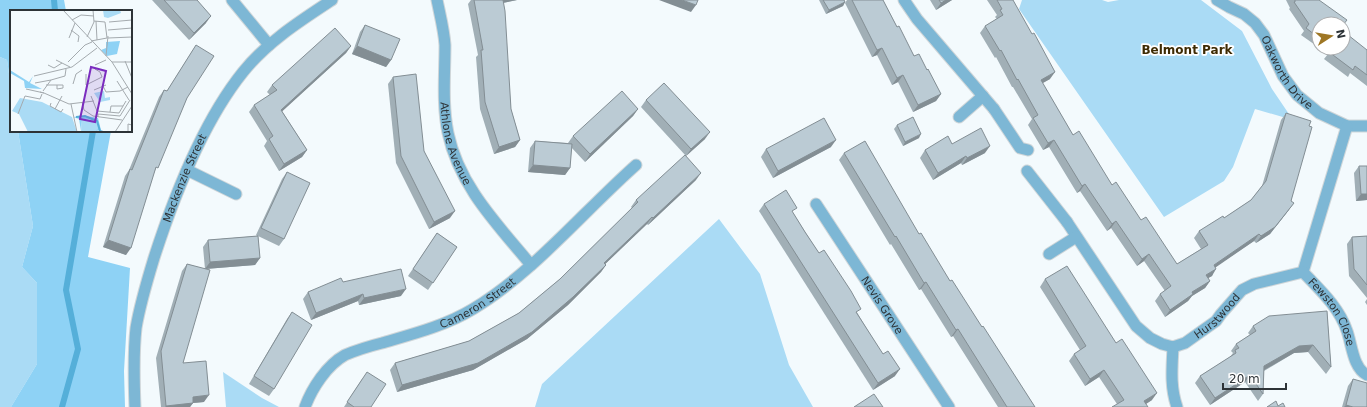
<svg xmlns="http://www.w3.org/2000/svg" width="1367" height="407" viewBox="0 0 1367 407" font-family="'DejaVu Sans',sans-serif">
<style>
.green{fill:#aadbf5}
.forest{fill:#8ed2f5}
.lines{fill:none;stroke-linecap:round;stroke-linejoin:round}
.stream{stroke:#55afd9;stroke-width:6}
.service-casing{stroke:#cfd6d9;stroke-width:13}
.minor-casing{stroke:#cfd6d9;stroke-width:13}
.service{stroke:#7db7d5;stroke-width:11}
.minor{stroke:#7db7d5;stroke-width:11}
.wall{fill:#a1afb6}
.shaded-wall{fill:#838e94}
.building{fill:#bbcbd4;stroke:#838e94}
.labels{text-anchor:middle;stroke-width:3.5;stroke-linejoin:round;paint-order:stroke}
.street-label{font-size:11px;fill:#2d3337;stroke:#fff}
.neighbourhood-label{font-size:12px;font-weight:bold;fill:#3e2b03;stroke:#fff}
.inset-river{fill:none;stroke:#55afd9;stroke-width:2}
.inset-road{fill:none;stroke:#a4aaae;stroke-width:1}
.view{fill:#7b2cbf;fill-opacity:0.15;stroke:#7b2cbf;stroke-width:2}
.inset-edge{fill:none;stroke:#2d3337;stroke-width:2}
</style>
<rect width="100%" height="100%" fill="#f3fafd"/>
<g class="green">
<path d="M1022 0H1102L1108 2 1119 0H1201L1242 31 1272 89 1293 120 1255 109 1233 167 1224 181 1164 217 1019 9Z"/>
<path d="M0 57 7 60 11 87V131H18L33 226 22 267 37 283V364L11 407H0Z"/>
<path d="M719 219 760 274 789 365 813 407H535L542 384Z"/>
<path d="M223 372 262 398 279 407H226Z"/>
</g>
<g class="forest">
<path d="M0 0H64L66 11H11V87L7 60 0 57Z"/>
<path d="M18 131H111L88 257 130 268 124 371 125 407H11L37 364V283L22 267 33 226Z"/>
</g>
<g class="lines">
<g class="stream">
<path d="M54 0 55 11"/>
<path d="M62 407 78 349 66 290 93 131"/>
</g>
<g class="service-casing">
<g id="service">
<path d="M994 109 1020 148 1028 150"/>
<path d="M187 170 236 194"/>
<path d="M1027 171 1067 222"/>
</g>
</g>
<g class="minor-casing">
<g id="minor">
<path d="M232 0 269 45"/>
<path id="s1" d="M437 0C440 15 444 30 445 45 445 74 442 104 448 133 459 186 498 225 531 265"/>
<path d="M904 0 917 19 994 109"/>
<path id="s2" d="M1217 0 1229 7 1244 14 1255 23 1264 35 1283 76 1297 95 1319 113 1347 126H1367"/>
<path d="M959 117 983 96"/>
<path id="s3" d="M816 204 949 407"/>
<path id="s4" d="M1067 222 1136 326 1150 338 1162 344 1173 347 1185 343 1216 321 1221 314 1242 290 1254 284 1303 272 1347 126"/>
<path d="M1049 254 1076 237"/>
<path id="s5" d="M1303 272C1320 290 1339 307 1347 331 1352 345 1353 368 1367 375"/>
<path d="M1173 347C1172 368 1170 387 1177 407"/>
<path id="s6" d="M135 407C134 381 133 354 136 328 140 304 147 281 154 258 174 196 202 123 243 72 267 42 300 21 332 0"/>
<path id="s7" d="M305 407C312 388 327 365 345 355 357 350 370 346 382 343 413 334 445 326 473 309 534 272 582 213 636 165"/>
</g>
</g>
<use href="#service" class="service"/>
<use href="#minor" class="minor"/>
</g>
<g class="wall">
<path d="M152 0H197L206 23 189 40Z"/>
<path d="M471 0H517L503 3 511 109 520 140 515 147 494 154 480 109 476 57 478 55 468 4Z"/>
<path d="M819 0H844L845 2 843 6 826 14Z"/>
<path d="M847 0H883L897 27 914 56 927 70 941 94 936 101 913 112 898 82 892 85 877 55 872 57 845 3Z"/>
<path d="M930 0H952L936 10Z"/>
<path d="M987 0H1013L1050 79 1042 83 1073 135 1112 185 1177 264 1201 249 1194 238 1199 231 1224 218 1251 200 1262 186 1281 120 1286 113 1309 126 1289 210 1270 234 1256 243 1254 241 1215 267 1212 276 1208 278 1210 281 1205 288 1192 296 1188 301 1165 317 1155 301 1160 294 1165 291 1144 261 1137 266 1111 228 1107 231 1080 191 1077 193 1049 147 1043 150 1028 125 1032 119 1013 87H1012L996 57 995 58 980 33 985 26 997 19 995 17 997 15Z"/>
<path d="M1286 0H1319V48H1343L1367 50V86L1350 73 1348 77 1324 59 1328 54 1301 35 1304 31 1289 9 1290 8Z"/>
<path d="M365 25 391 60 386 67 352 54 360 32Z"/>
<path d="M196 45 187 98 154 173 126 255 103 247 125 176 129 170 159 97 164 90 167 91Z"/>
<path d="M351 46 346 53 282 111 307 150 302 157 279 171 264 146 267 141 249 112 254 105 270 95 267 92 272 85Z"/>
<path d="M393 77 424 151 450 218 429 229 396 163 388 84Z"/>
<path d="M646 100 705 139 686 156 641 107Z"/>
<path d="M638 109 633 116 585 162 571 147 570 168 565 175 528 172 530 148 535 141 568 143 573 136Z"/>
<path d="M897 125 919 138 903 146 894 129Z"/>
<path d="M952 144 985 153 962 165 961 163 933 180 920 158 925 150Z"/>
<path d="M831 147 773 178 761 157 766 149Z"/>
<path d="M844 153 919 234 950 281 982 327 1035 407H998L953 336 951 337 921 289 919 290 891 244 890 245 839 160Z"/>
<path d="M1359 166 1367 200 1356 201 1354 173Z"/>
<path d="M287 172 284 239 279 246 258 236 260 258 255 265 205 269 183 363 204 402 193 403 190 407H161L156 358 182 271 187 264 205 269 203 247 208 240 257 236 256 235 282 179Z"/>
<path d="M696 180 648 225 647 224 605 264 606 265 601 272 568 305 527 339 473 370 397 392 390 370 395 363 469 341 519 313 560 279 632 208 631 207 636 200Z"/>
<path d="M764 204 793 213 858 314 895 376 873 390 759 211Z"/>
<path d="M437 233 457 247 428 290 408 276Z"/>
<path d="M1367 236V298L1349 276 1347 244 1352 237Z"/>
<path d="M1045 279 1152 400 1146 404H1117L1099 377 1085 386 1069 361 1074 354 1080 350 1040 287Z"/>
<path d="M343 282 401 296 359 305 358 301 311 320 303 299 308 292Z"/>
<path d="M1367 299V305L1365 302Z"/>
<path d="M1327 311 1331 367 1326 374 1308 352 1294 353 1264 371 1263 394 1258 401 1245 382 1210 405 1195 383 1200 376 1230 357 1233 353 1231 351 1236 344 1250 335 1248 333 1253 326Z"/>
<path d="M292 312 274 389 269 396 249 384 287 319Z"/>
<path d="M362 379 371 407H344Z"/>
<path d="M1353 379 1367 407H1342L1348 386Z"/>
</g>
<g class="shaded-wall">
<path d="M500 0H517L497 4Z"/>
<path d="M659 0H682L696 5 691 12Z"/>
<path d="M946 0H952L936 10 941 3Z"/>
<path d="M845 2 843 6 826 14 829 10Z"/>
<path d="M211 16 206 23 189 40 194 33Z"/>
<path d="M351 46 346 53 276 117 281 110Z"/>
<path d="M357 46 391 60 386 67 352 54Z"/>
<path d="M882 48 877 55 872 57 877 50Z"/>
<path d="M1055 72 1050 79 1036 87 1041 80Z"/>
<path d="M903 75 898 82 892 85 897 78Z"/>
<path d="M941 94 936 101 913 112 918 105Z"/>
<path d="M638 109 633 116 585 162 590 154Z"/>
<path d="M710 132 705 139 686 156 691 149Z"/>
<path d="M921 134 919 138 903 146 905 142Z"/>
<path d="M520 140 515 147 494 154 499 147Z"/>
<path d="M836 140 831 147 773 178 778 171Z"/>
<path d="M1054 140 1049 147 1043 150 1048 143Z"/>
<path d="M990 146 985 153 962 165 967 158Z"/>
<path d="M307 150 302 157 279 171 284 164Z"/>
<path d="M966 156 961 163 933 180 938 173Z"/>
<path d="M533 165 570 168 565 175 528 172Z"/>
<path d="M701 173 696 180 648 225 653 218Z"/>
<path d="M1085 184 1080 191 1077 193 1082 186Z"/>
<path d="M1361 194H1367V200L1356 201Z"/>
<path d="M1294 203 1270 234 1256 243 1261 236Z"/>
<path d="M455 211 450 218 429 229 434 222Z"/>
<path d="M652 217 647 224 599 270 604 263Z"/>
<path d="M1116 221 1111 228 1107 231 1112 224Z"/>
<path d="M1259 234 1254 241 1209 272 1214 265Z"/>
<path d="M108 240 131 248 126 255 103 247Z"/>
<path d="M1149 254 1144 261 1137 266 1142 259Z"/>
<path d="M260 258 255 265 205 269 210 262Z"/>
<path d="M606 265 601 272 568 305 527 339 473 370 397 392 402 385Z"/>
<path d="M1216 269 1212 276 1201 282 1206 275Z"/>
<path d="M1210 281 1205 288 1192 296 1188 301 1165 317 1170 310 1192 292Z"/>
<path d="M926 282 921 289 919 290 924 283Z"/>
<path d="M406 289 401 296 359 305 364 298Z"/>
<path d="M363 294 358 301 311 320 316 313Z"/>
<path d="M958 329 953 336 951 337 956 330Z"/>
<path d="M1313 345 1308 352 1294 353 1259 373 1264 366 1299 346Z"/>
<path d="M900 369 895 376 873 390 878 383Z"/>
<path d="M1104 370 1099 377 1085 386 1090 379Z"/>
<path d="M1250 375 1245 382 1210 405 1215 398Z"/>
<path d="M1157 393 1152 400 1141 407 1144 401Z"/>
<path d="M209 395 204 402 193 403 190 407H165L166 406 193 397Z"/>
<path d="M1346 405 1353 407H1344Z"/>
</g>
<g class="building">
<path d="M164 0H197L211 16 194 33Z"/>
<path d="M474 0H503L505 11 511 109 520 140 499 147 485 102 481 50H483Z"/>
<path d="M682 0H698L696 5Z"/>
<path d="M823 0H844L845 2 829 10Z"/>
<path d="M852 0H883L897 27 899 26 914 56 919 54 927 70 928 69 941 94 918 105 903 75 897 78 882 48 877 50Z"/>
<path d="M939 0H946L941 3Z"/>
<path d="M997 0H1013L1032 34 1034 33 1055 72 1041 80 1073 135 1079 131 1112 185 1116 182 1141 220 1146 217 1177 264 1208 245 1199 231 1223 216 1224 218 1251 200 1266 181 1286 113 1311 121 1309 126 1312 127 1291 201 1294 203 1275 227 1261 236 1259 234 1214 265 1216 269 1206 275 1210 281 1192 292 1193 294 1170 310 1160 294 1171 286 1149 254 1142 259 1116 221 1112 224 1085 184 1082 186 1054 140 1048 143 1033 118 1038 115 1018 79 1017 80 1001 50 1000 51 985 26 1003 15 1000 10 1002 9Z"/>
<path d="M1295 0H1319L1347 20 1343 25V24H1319V38L1306 28 1309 24 1294 2H1295Z"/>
<path d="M365 25 400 39 391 60 357 46Z"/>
<path d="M335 28 351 46 281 110 307 150 284 164 269 139 273 136 254 105 277 90 272 85Z"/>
<path d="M1343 31 1367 50V75L1355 66 1353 70 1329 52 1332 48H1343Z"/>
<path d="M196 45 214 56 187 98 158 168 156 167 131 248 108 240 130 169 132 170 164 90 167 91Z"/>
<path d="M416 74 424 151 455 211 434 222 401 156 393 77Z"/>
<path d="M664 83 710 132 691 149 646 100Z"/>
<path d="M622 91 638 109 590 154 573 136Z"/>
<path d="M913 117 921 134 905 142 897 125Z"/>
<path d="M824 118 836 140 778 171 766 149Z"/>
<path d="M981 128 990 146 967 158 966 156 938 173 925 150 948 136 952 144Z"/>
<path d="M535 141 572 144 570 168 533 165Z"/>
<path d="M865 141 919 234 921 233 950 281 952 280 982 327 983 326 1035 407H1007L958 329 956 330 926 282 924 283 896 236 895 237 844 153Z"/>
<path d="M685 155 701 173 653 218 652 217 604 263 606 265 573 297 532 332 478 363 402 385 395 363 469 341 519 313 560 279 638 202 636 200Z"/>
<path d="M1359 166H1367V194H1361Z"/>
<path d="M287 172 310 183 284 239 261 228Z"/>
<path d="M786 190 797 208 792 211 805 232 819 253 824 250 851 291 861 309 856 312 883 354 888 351 900 369 878 383 764 204Z"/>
<path d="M437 233 457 247 433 283 413 269Z"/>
<path d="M258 236 260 258 210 262 208 240Z"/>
<path d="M1367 236V285L1354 269 1352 237Z"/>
<path d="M187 264 210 270 183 363 206 361 209 395 193 397V403L166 406 161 351Z"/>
<path d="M1067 266 1116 343 1122 339 1157 393 1144 401 1148 407H1112L1124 400 1104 370 1090 379 1074 354 1086 346 1045 279Z"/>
<path d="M401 269 406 289 364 298 363 294 316 313 308 292 341 278 343 282Z"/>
<path d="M1327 311 1331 367 1313 345 1299 346 1264 366 1263 394 1250 375 1215 398 1200 376 1236 353 1235 350 1239 348 1236 344 1256 331 1253 326 1269 316Z"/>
<path d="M292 312 312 325 274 389 254 376Z"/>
<path d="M367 372 386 384 371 407H354L347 402Z"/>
<path d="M1353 379 1367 383V407H1353L1346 405Z"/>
<path d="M874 394 883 407H854Z"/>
<path d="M1276 401 1278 406 1283 403 1285 407H1267Z"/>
</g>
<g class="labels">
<g class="street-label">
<text dy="4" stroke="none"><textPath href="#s2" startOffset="104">Oakworth Drive</textPath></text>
<text dy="4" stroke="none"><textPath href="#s1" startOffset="146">Athlone Avenue</textPath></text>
<text dy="4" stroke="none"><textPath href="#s6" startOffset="237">Mackenzie Street</textPath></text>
<text dy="4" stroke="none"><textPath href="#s7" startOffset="210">Cameron Street</textPath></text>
<text dy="4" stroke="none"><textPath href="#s3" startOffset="121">Nevis Grove</textPath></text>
<text dy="4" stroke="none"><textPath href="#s5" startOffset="50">Fewston Close</textPath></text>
<text dy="4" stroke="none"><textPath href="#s4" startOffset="223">Hurstwood</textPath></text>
</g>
<g class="neighbourhood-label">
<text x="1187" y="54">Belmont Park</text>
</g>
</g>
<g transform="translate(10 10)">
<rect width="122" height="122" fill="#f3fafd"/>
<path d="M93 0H110L111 3 98 8 94 7ZM94 81 95 88 100 87V90L90 92 84 83ZM10 88 32 92 62 107 67 122H18L9 104 2 101ZM72 109 84 110 89 117 86 122H71Z" fill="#aadbf5"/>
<path d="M110 31 107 44 97 46 91 40 96 38V32ZM0 60 19 72 23 66 20 73 32 79 15 78 14 71 0 63ZM76 106 88 108 91 120 86 121 89 117 84 110 72 109 71 121 69 109 63 107Z" fill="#8ed2f5"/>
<path class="inset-river" d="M66 107 75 106 87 111 90 121 93 122"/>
<path class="inset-road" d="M53 0 102 52 122 84M62 10 71 5 84 6M86 11 87 30M99 12 122 10M61 20 69 26 68 32M98 20 122 18M77 27 84 12 83 0M59 28 65 13M98 28 122 27M81 31 97 28 95 12 84 11M96 46 98 26M46 50 60 57M115 51 122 68M58 52 75 35 82 32M102 52H122M38 55 44 58 52 53M85 55 96 50M76 64V75L84 71M24 66 62 57 87 38M84 71 92 67 90 62 85 59M107 71 119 90M25 73 41 70M63 74 66 64 72 60M36 75H53M47 75V79L53 78V75M93 76 96 82 110 81 118 77M16 79 34 83 30 82M84 80 96 75M33 81 41 70 55 66 56 59M34 83 59 94 84 91M81 86 87 101 109 103M72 92 74 100 83 106 112 110M41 93 40 96 51 102 53 99M61 94 67 122M45 99 52 86M100 102 101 96H113M109 103 116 91M8 104 15 86 30 89 32 84M88 107V104L110 106 120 90M105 122 122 96M118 122V114L122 115"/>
<path class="view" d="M81 57 96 61 85 112 70 109Z"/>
<rect width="122" height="122" class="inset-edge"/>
</g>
<g transform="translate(1331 36) rotate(78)"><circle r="19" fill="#ffffff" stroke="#abadaf"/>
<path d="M0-3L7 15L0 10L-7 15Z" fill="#9e7624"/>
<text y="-6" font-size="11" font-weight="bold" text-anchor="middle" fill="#2d3337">N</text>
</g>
<path d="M1223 383v6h63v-6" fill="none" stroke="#2d3337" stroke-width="2"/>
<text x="1229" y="383" font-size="12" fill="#2d3337" stroke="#ffffff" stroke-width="3" paint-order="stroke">20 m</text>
</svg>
